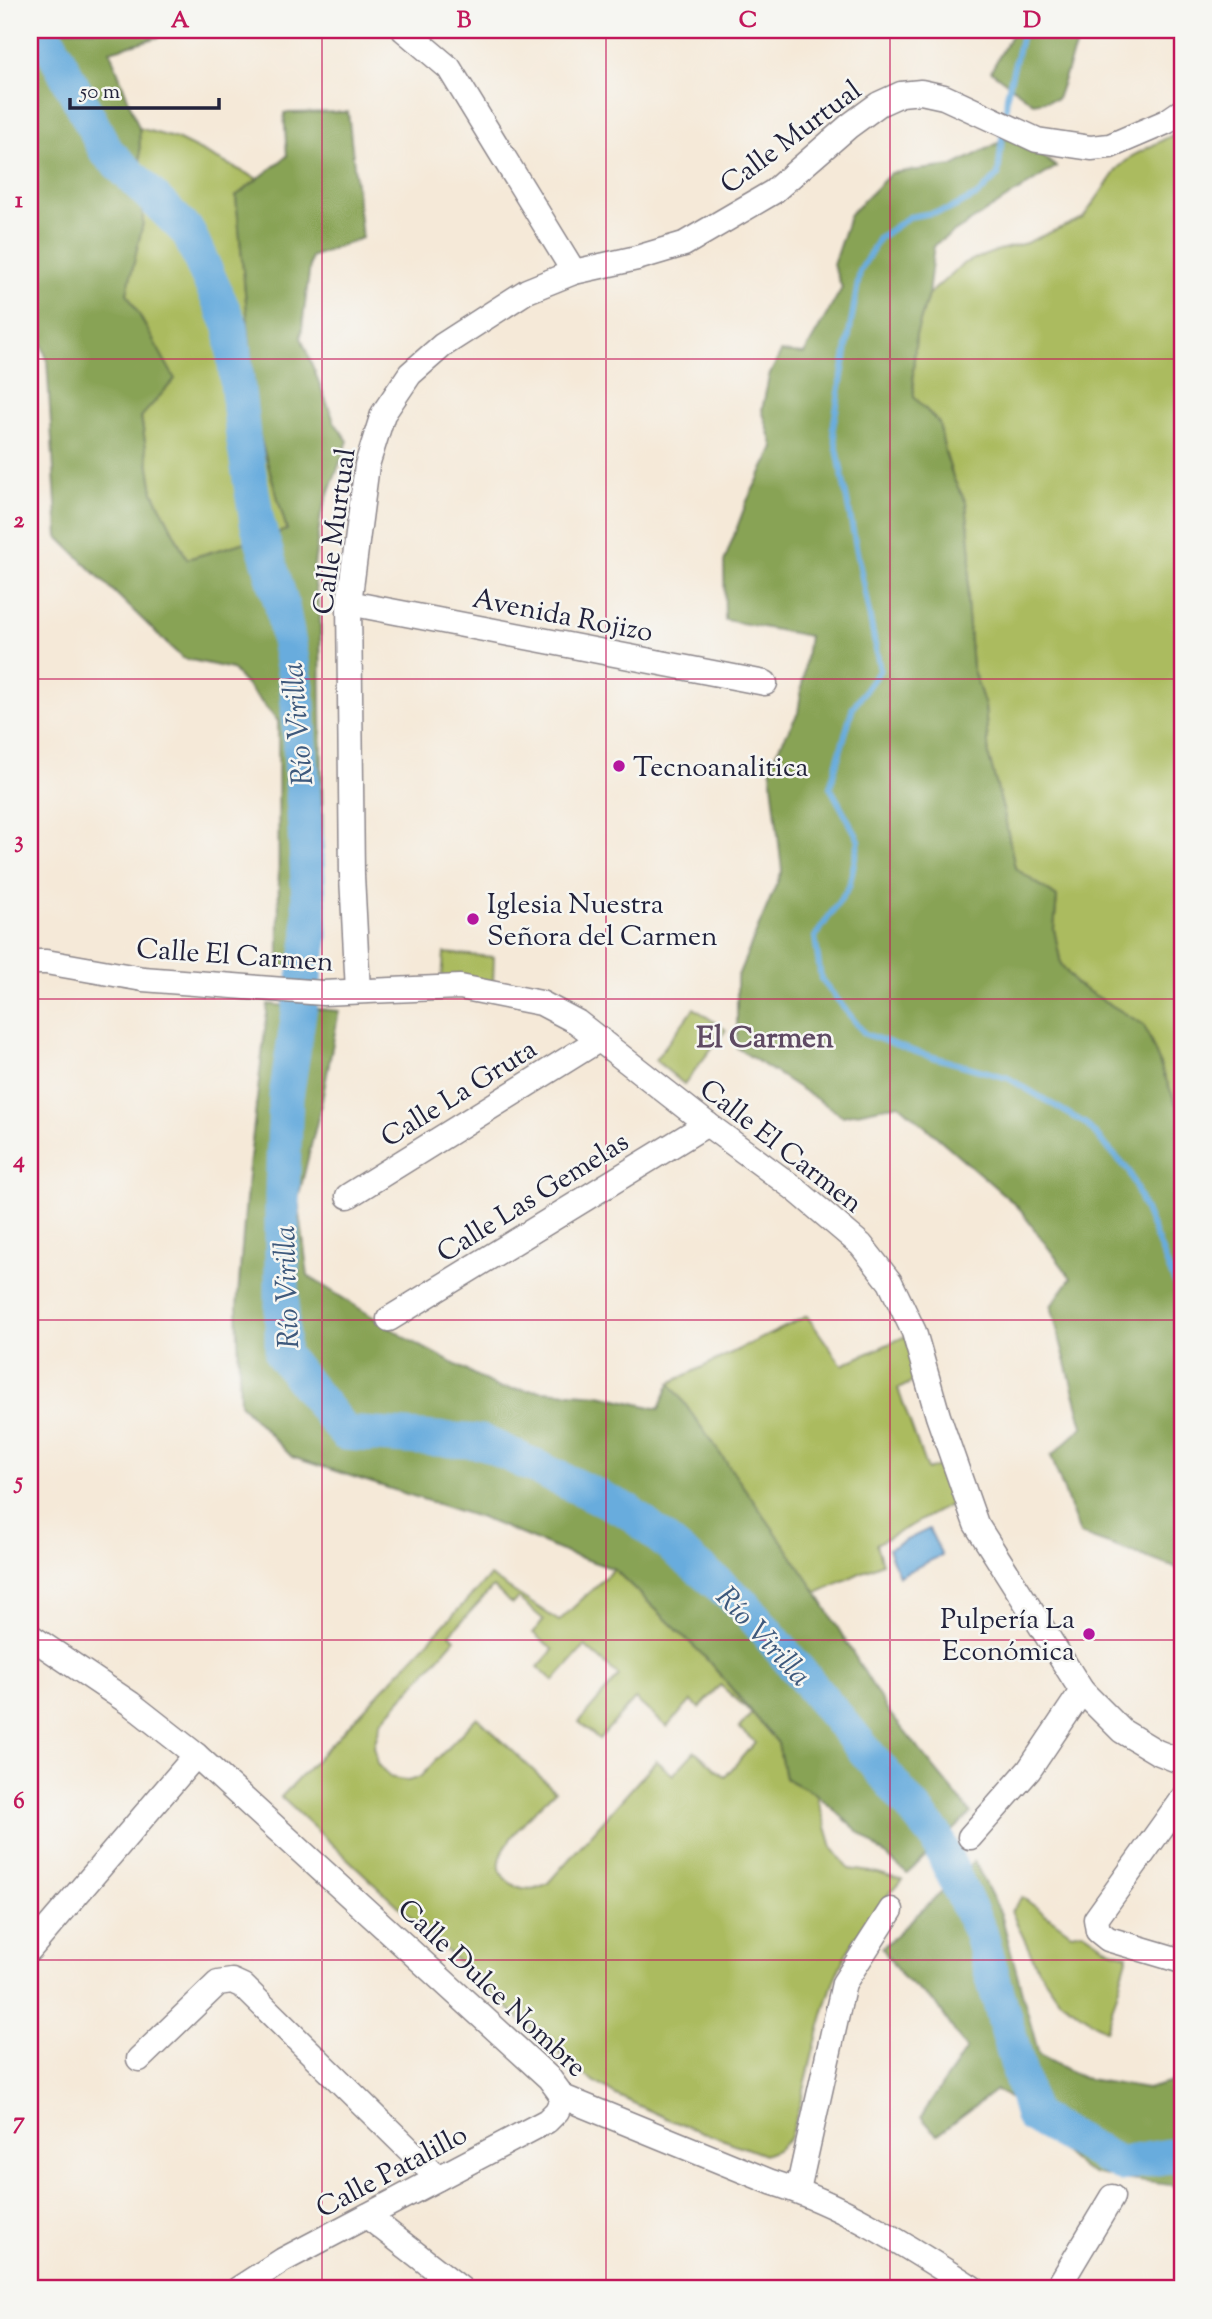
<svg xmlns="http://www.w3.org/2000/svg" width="1212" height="2319" viewBox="0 0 1212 2319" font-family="'Sorts Mill Goudy',serif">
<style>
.green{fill:#abbb5e;stroke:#666e4c;stroke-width:2;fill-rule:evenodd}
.forest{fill:#88a355;stroke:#556248;stroke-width:2}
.water{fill:#67acdd;stroke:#44678c;stroke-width:2}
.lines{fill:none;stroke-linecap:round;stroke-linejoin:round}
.stream{stroke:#67acdd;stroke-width:6}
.river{stroke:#67acdd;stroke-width:35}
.minor-casing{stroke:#8c868a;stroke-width:27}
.minor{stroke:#fff;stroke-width:24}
.grid{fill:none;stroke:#c2185b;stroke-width:2;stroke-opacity:0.55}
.poi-dot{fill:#b5179e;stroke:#f6f6f2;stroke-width:2.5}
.labels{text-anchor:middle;stroke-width:5;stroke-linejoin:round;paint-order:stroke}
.street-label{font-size:28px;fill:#22223b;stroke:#f6f6f2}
.poi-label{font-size:28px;fill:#22223b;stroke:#f6f6f2;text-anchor:start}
.water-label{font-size:30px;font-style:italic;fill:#3e597c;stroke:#f6f6f2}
.neighbourhood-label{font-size:30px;font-weight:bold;fill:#5f4a63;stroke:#f6f6f2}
.neatline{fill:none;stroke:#c2185b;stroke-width:2.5}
.grid-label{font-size:23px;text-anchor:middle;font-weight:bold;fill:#c2185b}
</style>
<rect width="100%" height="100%" fill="#f6f6f2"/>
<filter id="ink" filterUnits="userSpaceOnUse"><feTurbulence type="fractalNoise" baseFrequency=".0143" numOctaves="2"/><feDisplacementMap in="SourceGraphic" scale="14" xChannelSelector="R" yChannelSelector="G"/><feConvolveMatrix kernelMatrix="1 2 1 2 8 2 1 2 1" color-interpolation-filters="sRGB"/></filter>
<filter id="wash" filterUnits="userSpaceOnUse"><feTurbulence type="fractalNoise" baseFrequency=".00686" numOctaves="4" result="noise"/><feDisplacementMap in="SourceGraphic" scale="28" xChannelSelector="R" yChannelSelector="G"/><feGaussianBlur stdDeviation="1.57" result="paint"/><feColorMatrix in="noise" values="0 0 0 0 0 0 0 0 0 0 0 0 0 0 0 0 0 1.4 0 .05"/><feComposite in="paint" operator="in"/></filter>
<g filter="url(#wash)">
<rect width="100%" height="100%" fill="#f5e9d8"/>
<g class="green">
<path d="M139 128 177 139 258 179 236 196 258 430 287 530 187 559 153 492 141 416 127 293 143 223Z"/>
<path d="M1182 130V1119L1144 1025 1076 984 1061 964 1054 929 1057 897 1015 868 1004 813 989 757 985 706 972 667 967 601 971 555 966 503 954 480 945 452 914 397 913 372 916 335 928 295 964 263 999 250 1026 243 1083 218 1118 168 1132 156Z"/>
<path d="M444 953 494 957 493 983 442 979Z"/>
<path d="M694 1008 726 1030 684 1084 655 1060Z"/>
<path d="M807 1316 842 1365 906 1336 919 1379 898 1389 927 1470 947 1463 961 1499 876 1544 882 1563 817 1593 670 1383Z"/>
<path d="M614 1569 704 1656 778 1743 785 1778 816 1793 832 1847 849 1869 878 1873 902 1880C875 1909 849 1941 835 1978 815 2030 808 2087 789 2139L777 2150 764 2155 670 2120 616 2095 581 2073 533 2031 281 1797 490 1576 559 1621ZM493 1587 512 1604 518 1598 544 1620 533 1633 553 1650 538 1667 554 1681 585 1646 619 1676 579 1722 599 1739 635 1699 667 1727 691 1701 700 1708 720 1685 752 1713 739 1728 755 1742 725 1777 695 1751 673 1775 656 1761 548 1883C537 1889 528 1891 516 1886 469 1865 537 1810 555 1791L477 1717 420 1777 408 1781 390 1777 378 1764 374 1746 381 1722 455 1639 450 1634Z"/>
<path d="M1022 1897 1071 1933 1082 1931 1109 1949 1128 1955 1106 2031 1059 1999 1038 1969 1011 1911Z"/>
</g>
<g class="forest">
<path d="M30 30H157L159 37 110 51 139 128 143 223 127 293 175 379 141 417 153 492 187 559 287 530 258 430 236 196 287 156 284 113 348 112 362 238 311 257 301 337 335 423 348 441 321 514 313 573 320 614 324 964 279 967 278 721 232 669 182 658 58 537 47 360 30 307Z"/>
<path d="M1014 30H1081L1057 99 1033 103 991 71Z"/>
<path d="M1016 134 1056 167 934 245 928 295 916 335 913 372 914 397 939 423 945 452 954 480 966 502 971 555 967 601 972 667 985 706 989 757 1004 813 1015 868 1057 897 1054 929 1061 964 1076 984 1144 1025 1182 1119V1570L1080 1534 1051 1456 1083 1427 1051 1306 1071 1278 1017 1206 899 1104 843 1116 737 1048V978L782 871 770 764 798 713 809 636 725 620 724 562 747 501 774 448 762 410 769 376 781 352 804 354 842 288 833 265 850 214 891 173 953 166Z"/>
<path d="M268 1004 339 1011 322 1101 298 1199 308 1276 411 1341 499 1388 600 1395 659 1409 670 1383 784 1544 817 1593 887 1710 971 1813 907 1874 816 1794 785 1778 778 1743 704 1656 614 1569 569 1554 484 1519 292 1457 240 1404 237 1307 248 1175Z"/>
<path d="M974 1861 1001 1914 1039 2055 1083 2078 1147 2089 1182 2079V2169L1176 2186C1157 2183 1098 2178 1085 2170 1052 2149 1028 2106 996 2090L937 2135 921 2117 966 2049 937 2005 902 1977 882 1948Z"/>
</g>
<path class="water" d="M929 1529 942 1555 899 1576 888 1549Z"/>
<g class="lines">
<g class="stream">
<path d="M1005 119 1007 95 1023 30"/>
<path d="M1003 129 998 175 978 195 948 210 909 217 879 238 860 271 833 428 880 670 853 707 830 787 859 840 849 887 815 937 821 979 865 1034 919 1053 1008 1078 1086 1124 1129 1171 1174 1281 1182 1307"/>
</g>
<path class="river" d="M35 30 44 32 106 151 188 232 231 327 243 436 257 522 282 606 297 688 311 934 286 1097 282 1195V1354L345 1433 483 1442 628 1511 744 1605 935 1835 980 1932 1032 2116 1120 2164 1182 2154"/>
</g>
</g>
<g filter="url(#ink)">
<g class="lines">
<g class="minor-casing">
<g id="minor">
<path d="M404 30 449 68 574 272"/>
<path d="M349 603 765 683"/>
<path d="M30 962H46L143 979 323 993 460 987 541 1003 577 1022 707 1124 795 1189 861 1245 890 1282 914 1332 938 1416 976 1524 1082 1691 1122 1731 1157 1752 1182 1762"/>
<path d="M358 991 352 876 349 603 367 465 383 414 410 374 443 345 527 291 574 272 637 258 684 244 773 192 849 126 879 104 901 94 921 92 944 97 1037 140 1091 148 1110 146 1166 122 1182 111"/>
<path d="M348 1196 600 1039"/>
<path d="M389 1319 707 1124"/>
<path d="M30 1636 131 1704 196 1755 549 2078 563 2097 771 2182C845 2205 910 2248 974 2289"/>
<path d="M1182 1799 1096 1919 1098 1931 1108 1939 1182 1961"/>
<path d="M970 1837 1029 1770 1082 1691"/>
<path d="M30 1949 196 1755"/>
<path d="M139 2059 218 1983 232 1981 243 1986 438 2178"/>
<path d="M798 2190 844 1983 891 1910"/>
<path d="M367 2216 461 2289"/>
<path d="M238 2289 283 2260 547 2121 557 2111 563 2097"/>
<path d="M1057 2289 1112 2197"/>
</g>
</g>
<use href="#minor" class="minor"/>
</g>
</g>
<path class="grid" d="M322 30V2289M606 30V2289M890 30V2289M30 359H1182M30 679H1182M30 999H1182M30 1320H1182M30 1640H1182M30 1960H1182"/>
<g class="poi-dot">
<circle cx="619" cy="766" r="7"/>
<circle cx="473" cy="919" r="7"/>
<circle cx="1089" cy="1634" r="7"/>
</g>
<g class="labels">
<g class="street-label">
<text transform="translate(790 136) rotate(-37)" y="10">Calle Murtual</text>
<text transform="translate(333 531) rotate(-82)" y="10">Calle Murtual</text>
<text transform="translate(563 614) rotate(11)" y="10">Avenida Rojizo</text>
<text transform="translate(235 954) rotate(4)" y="10">Calle El Carmen</text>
<text transform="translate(458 1092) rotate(-32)" y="10">Calle La Gruta</text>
<text transform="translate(782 1145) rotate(38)" y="10">Calle El Carmen</text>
<text transform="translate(532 1196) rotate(-32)" y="10">Calle Las Gemelas</text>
<text transform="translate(493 1987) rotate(43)" y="10">Calle Dulce Nombre</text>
<text transform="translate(391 2170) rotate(-28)" y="10">Calle Patalillo</text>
</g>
<g class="poi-label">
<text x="633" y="776">Tecnoanalitica</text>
<text x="487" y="913">Iglesia Nuestra<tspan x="487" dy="32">Señora del Carmen</tspan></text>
<text x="1075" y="1628" text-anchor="end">Pulpería La<tspan x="1075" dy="32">Económica</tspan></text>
</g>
<g class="water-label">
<text transform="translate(297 724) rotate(-95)" y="10">Río Virilla</text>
<text transform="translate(286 1287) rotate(-92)" y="10">Río Virilla</text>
<text transform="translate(764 1636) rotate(47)" y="10">Río Virilla</text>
</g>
<g class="neighbourhood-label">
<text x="765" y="1047">El Carmen</text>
</g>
</g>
<rect width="1212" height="2319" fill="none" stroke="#f6f6f2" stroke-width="77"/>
<path d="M70 98v10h149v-10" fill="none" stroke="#22223b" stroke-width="3.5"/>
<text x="80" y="98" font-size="21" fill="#22223b" stroke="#f6f6f2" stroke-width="5" paint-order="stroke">50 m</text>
<rect x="38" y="38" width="1136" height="2242" class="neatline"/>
<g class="grid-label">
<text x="180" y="27">A</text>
<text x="464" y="27">B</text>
<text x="748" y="27">C</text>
<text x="1032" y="27">D</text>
<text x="19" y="207">1</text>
<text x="19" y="527">2</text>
<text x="19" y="847">3</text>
<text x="19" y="1167">4</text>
<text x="19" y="1488">5</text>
<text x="19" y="1808">6</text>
<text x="19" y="2128">7</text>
</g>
</svg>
